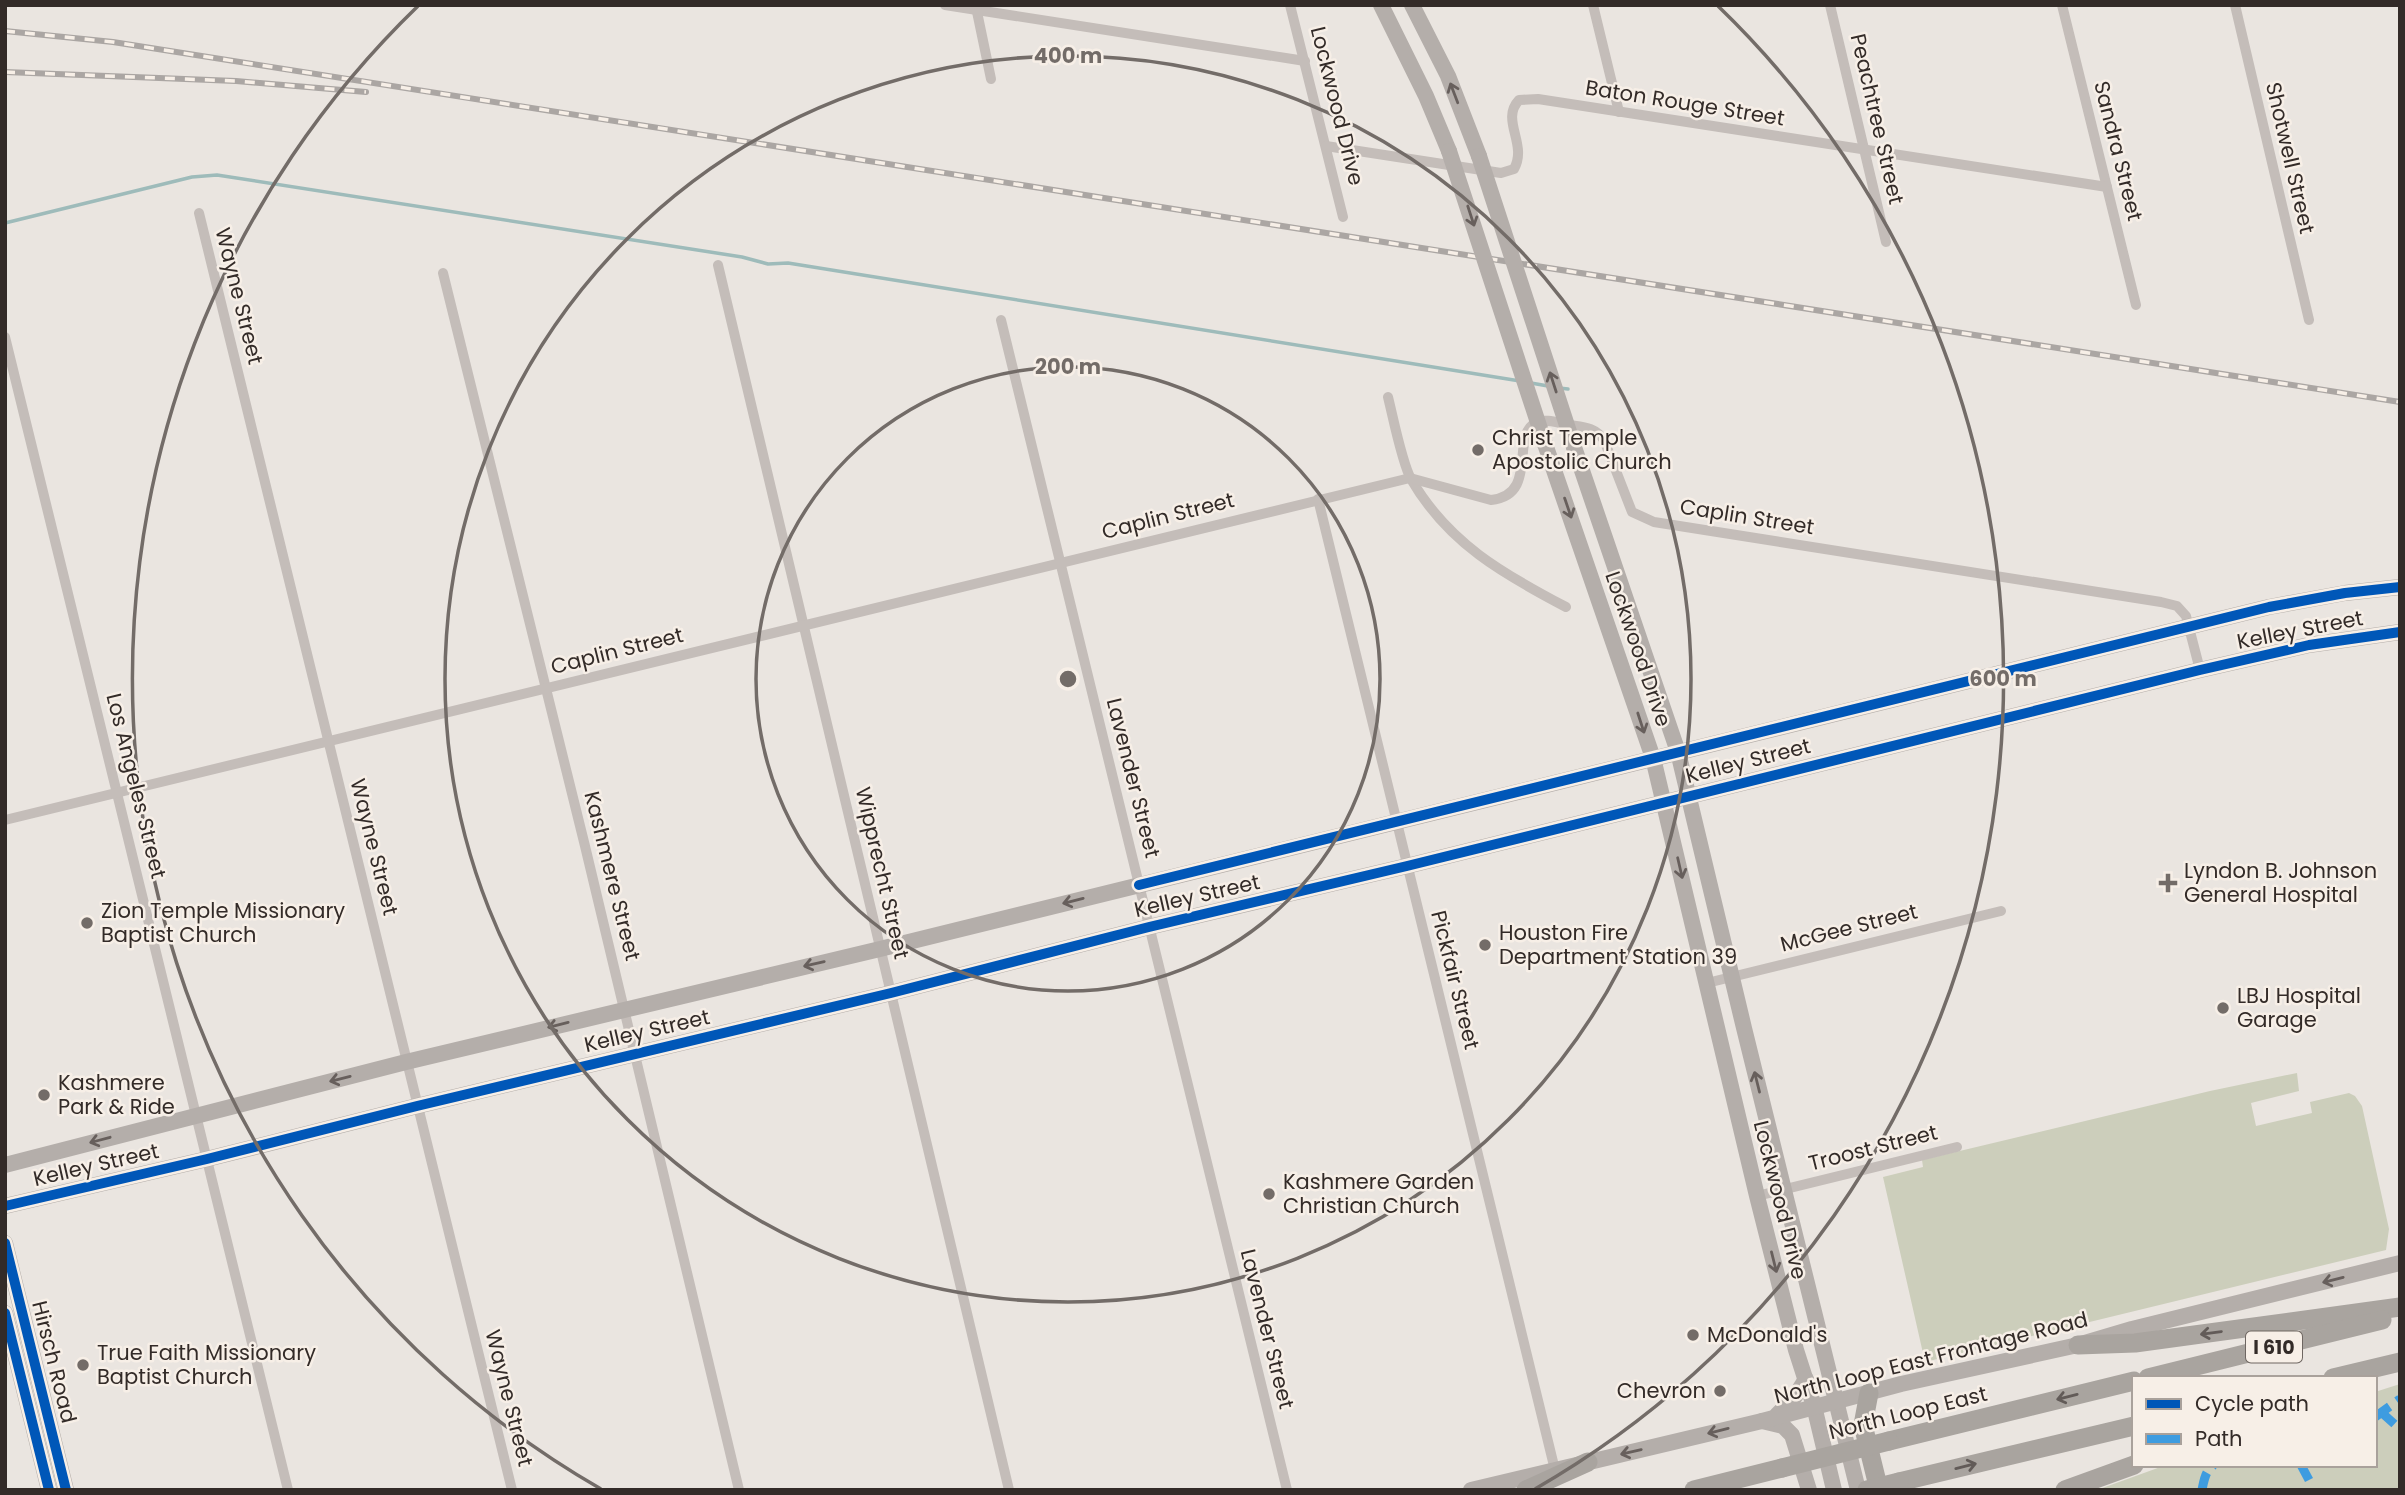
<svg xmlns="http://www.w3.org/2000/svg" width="2405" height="1495" viewBox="0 0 2405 1495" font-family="Poppins,sans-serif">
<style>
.green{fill:#cccebb}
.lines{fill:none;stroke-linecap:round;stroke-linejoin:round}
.stream{stroke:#9ebbba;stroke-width:3.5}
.street{stroke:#c4bdb9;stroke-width:10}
.secondary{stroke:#b4aeaa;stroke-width:16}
.highway{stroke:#a9a49f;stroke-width:19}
.rail-casing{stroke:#aba6a3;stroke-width:6}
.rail{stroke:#f7efe7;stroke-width:3.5;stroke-dasharray:10;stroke-linecap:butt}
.secondary-bridge{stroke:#b4aeaa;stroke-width:16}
.highway-bridge{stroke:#a9a49f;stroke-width:19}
.quiet{stroke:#3e9ce0;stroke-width:9;stroke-dasharray:18 9;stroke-linecap:butt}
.cycleway-casing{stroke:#f7efe7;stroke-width:15}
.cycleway{stroke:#0057b8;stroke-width:10}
.oneway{stroke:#675f5c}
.oneway2{stroke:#625b58}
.ring{fill:none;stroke:#736c68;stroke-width:3.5}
.poi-dot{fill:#736c68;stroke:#f7efe7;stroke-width:2.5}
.labels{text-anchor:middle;stroke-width:5;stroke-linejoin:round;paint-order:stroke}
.shield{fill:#f7efe7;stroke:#6e6661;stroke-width:2}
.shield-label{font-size:19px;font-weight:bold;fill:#332b28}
.street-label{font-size:21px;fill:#332b28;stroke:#f7efe7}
.poi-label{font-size:21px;fill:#332b28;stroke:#f7efe7;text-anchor:start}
.centre{fill:#736c68;stroke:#f7efe7;stroke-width:3.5}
.ring-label{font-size:21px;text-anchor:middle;font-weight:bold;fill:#736c68;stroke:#f7efe7;stroke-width:5;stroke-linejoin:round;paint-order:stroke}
</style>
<rect width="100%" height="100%" fill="#eae5e0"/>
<g class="green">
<path d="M2297 1073 2299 1091 2251 1103 2256 1126 2312 1113 2310 1102 2349 1093 2355 1096 2362 1106 2389 1229 2386 1250 1925 1362 1883 1177 1923 1167 1922 1160 2210 1091Z"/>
<path d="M2400 1384V1490H2097L2166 1465H2375V1392Z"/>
</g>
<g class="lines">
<g class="stream">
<path d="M5 223 192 177 217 175 742 257 768 264 788 263 1520 381"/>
<path d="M1531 383 1548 386"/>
<path d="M1559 388 1568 389"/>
</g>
<g class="street">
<path d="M945 5 1305 61"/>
<path d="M1290 5 1343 217"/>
<path d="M1593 5 1619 112"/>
<path d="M1830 5 1886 242"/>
<path d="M2062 5 2136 305"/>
<path d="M2235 5 2309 320"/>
<path d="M976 7 991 79"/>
<path d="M1326 146 1501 173 1514 169C1528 144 1500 120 1519 100L1538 99 2107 187"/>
<path d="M199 213 512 1490"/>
<path d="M718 265 1009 1490"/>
<path d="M443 273 585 846 739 1490"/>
<path d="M1001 320 1287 1490"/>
<path d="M5 337 288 1490"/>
<path d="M1388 397C1393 417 1402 463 1411 479 1448 543 1503 574 1566 607"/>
<path d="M1318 499 1555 1470"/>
<path d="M5 820 1410 478 1491 500C1540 495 1509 434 1537 422 1546 418 1561 424 1570 425 1584 427 1595 427 1604 440L1632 512 1654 522 2161 602 2177 606 2186 616 2200 670"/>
<path d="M1707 983 2001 911"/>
<path d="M1757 1196 1957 1147"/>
</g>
<g class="secondary">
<path d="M1381 5 1426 96 1449 151"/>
<path d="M1412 5 1448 76 1479 156"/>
<path d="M1545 444 1653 758 1757 1196 1796 1350 1814 1406 1834 1490"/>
<path d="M1574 447 1678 752 1744 1028 1858 1490"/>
<path d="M5 1165 406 1062 880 949 2269 607 2345 593 2400 587"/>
<path d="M5 1206 207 1159 417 1106 891 993 1149 927 1407 866 2200 670 2309 645 2400 632"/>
<path d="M5 1243 66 1490"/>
<path d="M5 1313 49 1490"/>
<path d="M1777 1415 1794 1398 1806 1379"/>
<path d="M1762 1421 1783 1426 1792 1435 1809 1490"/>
<path d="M1471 1490 1762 1421 1901 1384 2078 1345 2132 1329 2400 1263"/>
</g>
<g class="highway">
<path d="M2078 1345 2135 1343 2400 1307"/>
<path d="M2148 1378 2382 1320"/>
<path d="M2333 1378 2400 1362"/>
<path d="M1869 1393 1863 1425 1879 1490"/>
<path d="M1889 1441 2134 1381"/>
<path d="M1899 1482 2134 1426"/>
<path d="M1526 1490 1588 1462"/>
<path d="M1694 1490 1782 1468"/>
<path d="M2065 1490 2134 1465"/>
</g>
<g class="rail-casing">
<g id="rail">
<path d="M5 31 113 42 2400 402"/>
<path d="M5 72 236 81 366 92"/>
</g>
</g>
<use href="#rail" class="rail"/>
<g class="secondary-bridge">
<path d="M1449 151 1545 444"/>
<path d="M1479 156 1574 447"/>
</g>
<g class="highway-bridge">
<path d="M1782 1468 1889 1441"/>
<path d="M1867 1490 1899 1482"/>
</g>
<g class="quiet">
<path d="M2381 1412 2400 1429"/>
<path d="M2375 1417 2400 1399"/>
<path d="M2301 1465 2309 1480"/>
<path d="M2202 1490C2204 1480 2205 1471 2214 1465"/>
</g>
<g class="cycleway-casing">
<g id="cycleway">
<path d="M1139 885 2269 607 2345 593 2400 587"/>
<path d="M5 1206 207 1159 417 1106 891 993 1149 927 1407 866 2200 670 2309 645 2400 632"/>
<path d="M5 1243 66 1490"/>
<path d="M5 1313 49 1490"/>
</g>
</g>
<use href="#cycleway" class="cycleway"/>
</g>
<defs><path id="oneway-shaft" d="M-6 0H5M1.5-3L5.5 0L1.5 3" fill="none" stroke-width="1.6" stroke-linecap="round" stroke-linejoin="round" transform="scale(1.75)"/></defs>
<g class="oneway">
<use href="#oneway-shaft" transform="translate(1454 93) rotate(-111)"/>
<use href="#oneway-shaft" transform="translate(1471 216) rotate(72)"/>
<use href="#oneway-shaft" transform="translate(1553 382) rotate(-108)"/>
<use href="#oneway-shaft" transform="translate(1568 508) rotate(71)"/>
<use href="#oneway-shaft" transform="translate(1641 723) rotate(72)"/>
<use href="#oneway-shaft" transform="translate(1680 868) rotate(77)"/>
<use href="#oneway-shaft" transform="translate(1073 901) rotate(166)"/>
<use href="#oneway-shaft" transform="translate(814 964) rotate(167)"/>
<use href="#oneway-shaft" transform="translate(558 1025) rotate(166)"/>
<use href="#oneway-shaft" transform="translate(340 1079) rotate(166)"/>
<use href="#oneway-shaft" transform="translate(1757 1082) rotate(-104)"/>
<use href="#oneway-shaft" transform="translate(100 1140) rotate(165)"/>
<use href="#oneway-shaft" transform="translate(1774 1262) rotate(76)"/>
<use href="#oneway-shaft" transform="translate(2333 1280) rotate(166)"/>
<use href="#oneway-shaft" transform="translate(1718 1431) rotate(166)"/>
<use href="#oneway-shaft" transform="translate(1631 1452) rotate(167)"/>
</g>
<g class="oneway2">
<use href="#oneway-shaft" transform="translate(2211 1333) rotate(172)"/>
<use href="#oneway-shaft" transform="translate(2067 1397) rotate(166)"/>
<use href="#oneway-shaft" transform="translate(1966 1466) rotate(-14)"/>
</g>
<g class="ring">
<circle cx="1068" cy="679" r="312"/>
<circle cx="1068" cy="679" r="623"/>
<path d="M601 1489A935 935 0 0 1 418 6M1718 6A935 935 0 0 1 1535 1489"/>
</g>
<g class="poi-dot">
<circle cx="1478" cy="450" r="7"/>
<path d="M2164.5 872.5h7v7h7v7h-7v7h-7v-7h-7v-7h7z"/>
<circle cx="87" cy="923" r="7"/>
<circle cx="1485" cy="945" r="7"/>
<circle cx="2223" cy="1008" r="7"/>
<circle cx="44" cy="1095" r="7"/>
<circle cx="1269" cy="1194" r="7"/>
<circle cx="1693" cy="1335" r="7"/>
<circle cx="83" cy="1365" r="7"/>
<circle cx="1720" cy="1391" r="7"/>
</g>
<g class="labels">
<rect class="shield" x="2246" y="1331.5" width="56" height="31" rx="5"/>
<g class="shield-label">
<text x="2274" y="1354">I 610</text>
</g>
<g class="street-label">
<text transform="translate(1685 103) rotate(9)" y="7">Baton Rouge Street</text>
<text transform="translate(1337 106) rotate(76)" y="7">Lockwood Drive</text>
<text transform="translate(1877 119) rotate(77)" y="7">Peachtree Street</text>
<text transform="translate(2118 151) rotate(76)" y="7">Sandra Street</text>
<text transform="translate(2290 158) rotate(77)" y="7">Shotwell Street</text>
<text transform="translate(239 296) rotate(76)" y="7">Wayne Street</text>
<text transform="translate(1168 516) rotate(-14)" y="7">Caplin Street</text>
<text transform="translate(1747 517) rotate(9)" y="7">Caplin Street</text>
<text transform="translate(2300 630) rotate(-11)" y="7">Kelley Street</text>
<text transform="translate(1638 649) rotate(71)" y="7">Lockwood Drive</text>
<text transform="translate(617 651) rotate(-14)" y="7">Caplin Street</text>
<text transform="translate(1748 761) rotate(-14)" y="7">Kelley Street</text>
<text transform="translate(1133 778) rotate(76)" y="7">Lavender Street</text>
<text transform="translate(136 786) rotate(76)" y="7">Los Angeles Street</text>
<text transform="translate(374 847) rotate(76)" y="7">Wayne Street</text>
<text transform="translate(882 873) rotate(77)" y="7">Wipprecht Street</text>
<text transform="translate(612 876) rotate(76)" y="7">Kashmere Street</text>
<text transform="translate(1197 896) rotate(-13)" y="7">Kelley Street</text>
<text transform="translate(1849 928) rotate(-14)" y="7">McGee Street</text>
<text transform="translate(1455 980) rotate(76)" y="7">Pickfair Street</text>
<text transform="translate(647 1031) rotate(-13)" y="7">Kelley Street</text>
<text transform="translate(1873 1148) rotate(-14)" y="7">Troost Street</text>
<text transform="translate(96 1165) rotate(-13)" y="7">Kelley Street</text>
<text transform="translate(1780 1200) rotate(76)" y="7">Lockwood Drive</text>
<text transform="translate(1267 1329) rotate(76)" y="7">Lavender Street</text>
<text transform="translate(1931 1358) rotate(-14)" y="7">North Loop East Frontage Road</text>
<text transform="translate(54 1362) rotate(76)" y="7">Hirsch Road</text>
<text transform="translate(509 1398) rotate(76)" y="7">Wayne Street</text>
<text transform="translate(1908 1413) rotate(-14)" y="7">North Loop East</text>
</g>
<g class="poi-label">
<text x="1492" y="445">Christ Temple<tspan x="1492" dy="24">Apostolic Church</tspan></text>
<text x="2184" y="878">Lyndon B. Johnson<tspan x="2184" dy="24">General Hospital</tspan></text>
<text x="101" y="918">Zion Temple Missionary<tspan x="101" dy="24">Baptist Church</tspan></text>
<text x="1499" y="940">Houston Fire<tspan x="1499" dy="24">Department Station 39</tspan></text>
<text x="2237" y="1003">LBJ Hospital<tspan x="2237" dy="24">Garage</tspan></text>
<text x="58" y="1090">Kashmere<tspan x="58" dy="24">Park &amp; Ride</tspan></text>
<text x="1283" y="1189">Kashmere Garden<tspan x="1283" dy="24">Christian Church</tspan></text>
<text x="1707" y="1342">McDonald's</text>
<text x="97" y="1360">True Faith Missionary<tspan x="97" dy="24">Baptist Church</tspan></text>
<text x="1706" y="1398" text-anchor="end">Chevron</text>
</g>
</g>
<circle cx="1068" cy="679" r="10" class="centre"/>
<g class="ring-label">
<text x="1068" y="63">400 m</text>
<text x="1068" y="374">200 m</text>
<text x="2003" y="686">600 m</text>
</g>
<rect width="2405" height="1495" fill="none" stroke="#332b28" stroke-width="14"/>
<rect x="2132" y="1376" width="245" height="91" fill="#f7efe7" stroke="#a9a19b" stroke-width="2"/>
<rect x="2146" y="1399" width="35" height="10" fill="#0057b8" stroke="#a9a19b" stroke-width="2"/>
<text x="2195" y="1411" font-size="21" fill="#332b28">Cycle path</text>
<rect x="2146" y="1434" width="35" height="10" fill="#3e9ce0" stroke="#a9a19b" stroke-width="2"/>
<text x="2195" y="1446" font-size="21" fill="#332b28">Path</text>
</svg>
